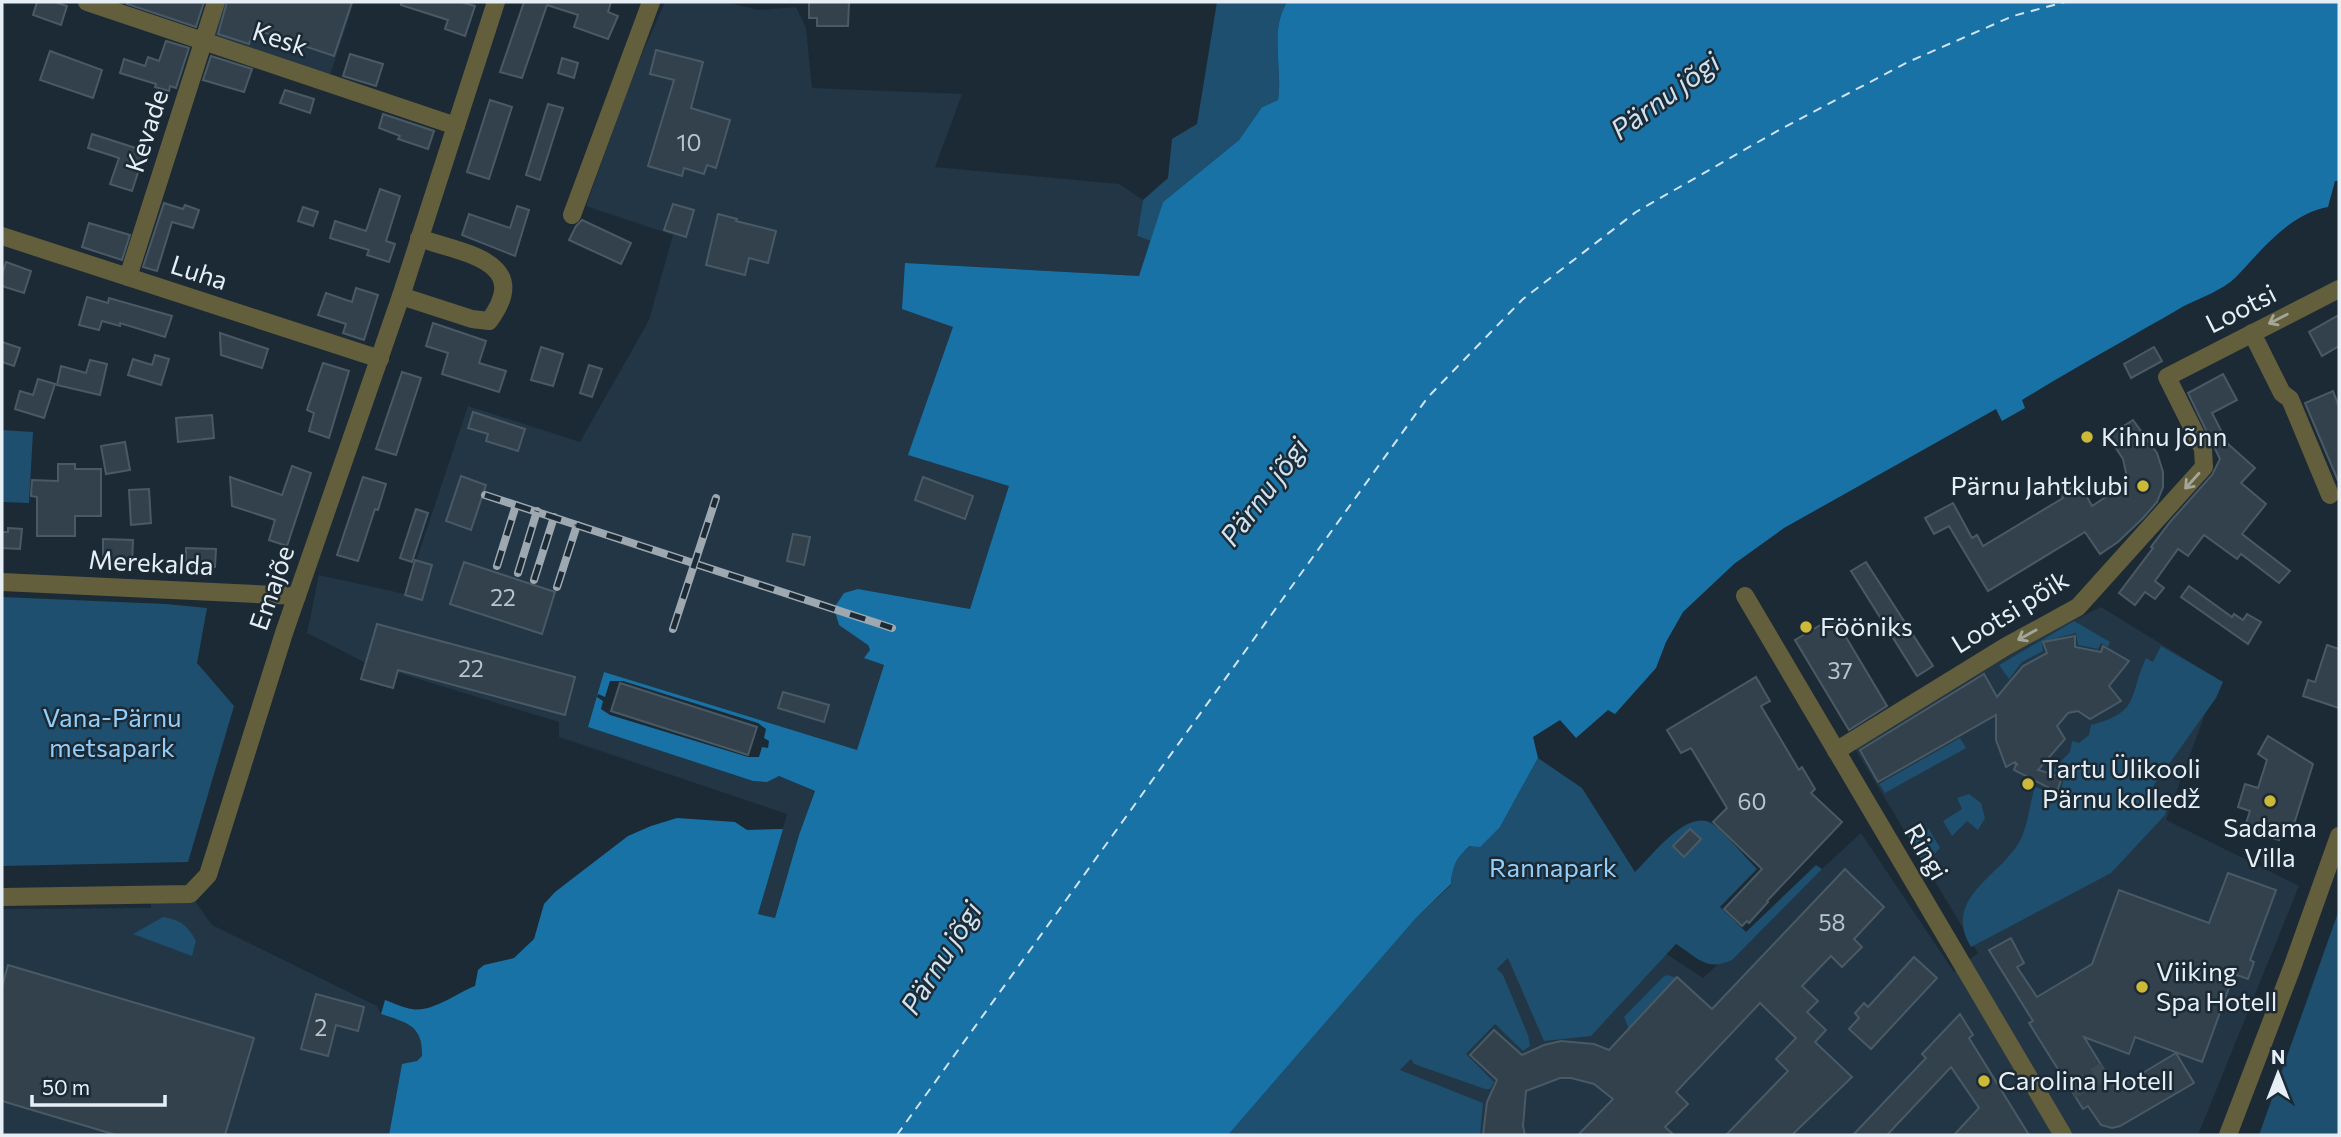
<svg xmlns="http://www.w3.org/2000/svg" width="2341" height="1137" viewBox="0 0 2341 1137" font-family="Commissioner,sans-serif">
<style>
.built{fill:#223645}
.green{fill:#1e4f6f}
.water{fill:#1872a6}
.pier{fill:#1c2a35}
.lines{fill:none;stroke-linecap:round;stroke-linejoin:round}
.ferry{stroke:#d0e3f1;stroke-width:2;stroke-dasharray:9 7;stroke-linecap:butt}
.building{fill:#32414c;stroke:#4a5a65;stroke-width:2}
.minor-tunnel{stroke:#3a4852;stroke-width:18;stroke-dasharray:18 9;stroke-linecap:butt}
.minor{stroke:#635e3c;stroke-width:18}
.rail-casing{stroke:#9da8b1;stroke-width:8}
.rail{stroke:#1c2a35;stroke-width:5;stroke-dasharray:16;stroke-linecap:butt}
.oneway{stroke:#a4a699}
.poi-dot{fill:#cdb938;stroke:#1c2a35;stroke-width:2.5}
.labels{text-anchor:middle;stroke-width:5;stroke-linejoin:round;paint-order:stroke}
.number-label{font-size:23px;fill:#b9c4cc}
.street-label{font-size:26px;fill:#e6eff6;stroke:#1c2a35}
.poi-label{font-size:26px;fill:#e6eff6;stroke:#1c2a35;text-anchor:start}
.park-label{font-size:26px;fill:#92cef9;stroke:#1c2a35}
.water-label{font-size:28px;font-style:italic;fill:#d0e3f1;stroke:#1c2a35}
</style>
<rect width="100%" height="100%" fill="#1c2a35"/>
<g class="built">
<path d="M224 2H354L330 75 213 35Z"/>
<path d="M665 2H725L759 10 796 7 806 28 812 88 962 94 935 167 1119 184 1143 200 1137 236 1151 241 1139 276 905 263 953 326 1010 485 970 609 858 589 844 593 870 650 865 658 884 665 857 751 604 672 588 727 753 781 767 782 779 776 815 791 799 835 775 918 758 914 787 814 559 737V722L366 663 307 633 319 575 405 594 468 406 580 442 649 320 673 235 586 206 634 72Z"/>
<path d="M2101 607 2218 679 2166 820 2299 886 2198 1135H1375L1380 1091 1515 951 1625 939 1668 955 1703 978 1861 833 1954 972 1978 953 1854 747 2042 636Z"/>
<path d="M190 894 212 925 377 1006 381 1014 408 1024 419 1033 423 1044V1056L417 1061 402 1065 389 1135H2V909L151 908V897Z"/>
</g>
<g class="green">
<path d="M1217 2H1287C1269 31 1283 69 1278 100L1262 107 1239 140 1163 202 1151 241 1137 236 1143 200 1168 178 1172 139 1197 124Z"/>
<path d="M2 430 33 432 29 503 2 502Z"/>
<path d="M2 597 166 604 207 608 197 663 234 706 188 862 2 866Z"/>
<path d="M2074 621 2110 642 2108 647 2101 643 2098 649 2078 645 2076 633 2042 642 2043 651 2022 662 2009 679 1999 665Z"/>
<path d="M2161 646 2223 682 2216 698 2149 792 2168 807 2165 815 2111 873 1971 947C1942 899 1998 877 2018 844 2028 829 2029 805 2035 787L2060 795 2064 776 2052 770 2070 752 2072 741 2079 743 2089 735 2091 725C2141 712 2128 697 2146 658L2153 662Z"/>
<path d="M1960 738 1966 748 1885 793 1879 784Z"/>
<path d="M1538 758 1582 788 1635 872C1652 856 1689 805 1714 825 1729 837 1743 855 1757 869L1720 907 1746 932 1816 865 1822 869 1732 960C1706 972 1697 957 1676 944L1591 1036 1544 1041 1508 958 1497 969 1503 975 1528 1035 1530 1046 1523 1051 1495 1024 1466 1054 1494 1082 1490 1089H1485L1414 1064 1411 1059 1400 1070 1483 1103 1480 1135H1228L1416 918 1451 885 1452 868 1462 852 1500 827Z"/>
<path d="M1969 794 1981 803 1985 818 1978 830 1967 821 1952 836 1943 821 1962 809 1957 798Z"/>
<path d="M1909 827 1915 837 1929 829 1940 848 1932 856 1939 866 1930 875 1905 830Z"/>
<path d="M2339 910V1135H2259Z"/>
<path d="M163 917C181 920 187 925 196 941L192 956 133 934Z"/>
<path d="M1667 975 1677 978 1629 1029 1624 1017 1663 977Z"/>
</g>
<path class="water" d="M1287 2H2339V181H2335L2328 207C2289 214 2262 250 2236 277 2223 290 2200 298 2184 306 2129 338 2076 367 2022 400L2025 408 2002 421 1996 409 1784 528 1734 564 1683 612 1666 642 1656 668 1615 714 1608 710 1576 738 1560 720 1533 737 1538 758 1500 827 1480 847 1470 846C1456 857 1452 867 1451 884L1416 918 1228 1135H389L402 1064 417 1061 422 1056C423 1025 407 1023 381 1014L385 1000C394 1003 403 1008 412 1009 431 1013 457 993 475 986L478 970 484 965 514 958 534 939 544 904 555 892 628 836 651 826 677 818 735 822 747 830 783 829 758 914 775 918 799 835 815 791 779 776 767 782 753 781 588 727 604 672 857 750 884 665 864 658 870 650 868 645 839 625 834 608 844 593 858 589 970 609 1009 486 908 455 953 327 902 309 905 263 1139 276 1163 202 1239 140 1262 107 1278 100C1283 69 1269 31 1287 2Z"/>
<path class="pier" d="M610 681H623L758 723 766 729 764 738 769 741 768 748 762 747 759 757H748L610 715 601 709 603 701 597 697 598 694 605 697Z"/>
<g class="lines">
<path class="ferry" d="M897 1135 1428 397 1523 299 1636 212 1779 130 1908 62 2013 16 2065 2"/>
</g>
<g class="building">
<path d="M37 2H54L67 6 61 25 33 15Z"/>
<path d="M128 2H204L196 27 127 4Z"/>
<path d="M227 2H352L334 56 254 29 249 44 218 34Z"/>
<path d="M401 2H461L475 6 465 36 445 29 448 20 401 5Z"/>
<path d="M524 2H611L608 12 618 16 608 39 574 27 578 15 547 5 522 78 500 72Z"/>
<path d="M809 2H849L848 26H817V18H809Z"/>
<path d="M166 41 189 48 176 88 170 86 169 91 155 87 156 84 120 73 124 59 145 66 148 57 159 61Z"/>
<path d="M656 50 703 62 691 108 730 120 716 168 707 165 704 174 684 168 682 176 648 166 674 80 650 74Z"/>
<path d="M50 51 102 70 93 98 40 80Z"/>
<path d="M350 54 383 64 376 86 343 76Z"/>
<path d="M211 56 252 69 244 92 203 80Z"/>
<path d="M562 58 578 63 574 78 558 73Z"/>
<path d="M285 90 314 99 310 113 280 103Z"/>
<path d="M490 100 512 107 489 179 467 172Z"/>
<path d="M548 104 563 108 540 180 526 175Z"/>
<path d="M383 114 434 131 428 149 398 139 400 136 379 128Z"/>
<path d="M92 134 145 151 132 191 110 184 119 158 88 148Z"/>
<path d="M380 189 400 196 386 241 395 244 389 262 367 255 369 250 330 238 335 221 366 231Z"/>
<path d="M164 203 183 209 185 205 199 210 193 228 172 222 157 271 143 267Z"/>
<path d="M673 204 694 210 686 237 664 230Z"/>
<path d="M517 206 529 210 515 256 462 235 469 214 510 228Z"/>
<path d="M303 207 318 212 313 226 298 221Z"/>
<path d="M718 214 737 219 736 221 776 231 768 263 749 258 745 275 706 265Z"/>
<path d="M582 220 631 243 621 264 569 240 576 226Z"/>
<path d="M89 223 130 235 122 260 82 247Z"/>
<path d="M6 262 31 271 24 293 2 286V275Z"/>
<path d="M356 288 378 295 364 340 343 333 346 324 318 315 326 293 352 302Z"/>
<path d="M87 297 108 303 109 298 172 316 165 337 120 323V326L102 321 99 330 79 325Z"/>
<path d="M2339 315V346L2322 356 2309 332Z"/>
<path d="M433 323 486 341 479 363 506 371 499 392 442 374 448 353 426 346Z"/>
<path d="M220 333 268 349 262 368 221 355Z"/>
<path d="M2 342 20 348 14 366 2 362Z"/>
<path d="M541 347 563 354 553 386 531 380Z"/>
<path d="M2154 347 2162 361 2131 378 2124 364Z"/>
<path d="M155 355 169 359 161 385 128 375 133 359 152 365Z"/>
<path d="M90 360 107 364 100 395 57 385 61 366 86 373Z"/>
<path d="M323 363 349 371 329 438 309 431 314 413 307 410Z"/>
<path d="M589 365 602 369 592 397 580 393Z"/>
<path d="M402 372 421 378 396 455 376 449Z"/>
<path d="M2223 374 2237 400 2212 413 2228 444 2255 468 2241 483 2266 504 2242 534 2290 571 2279 583 2241 554 2237 559 2204 535 2188 556 2178 549 2155 581 2164 588 2155 599 2145 592 2135 605 2119 593 2153 548 2151 547 2170 522 2212 475 2220 459 2188 393Z"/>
<path d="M38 379 55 384 44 418 15 409 20 391 33 395Z"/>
<path d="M2333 391 2339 407V483L2305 403Z"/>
<path d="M473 412 525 429 518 451 486 441 488 434 468 428Z"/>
<path d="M212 415 214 438 178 442 176 418Z"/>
<path d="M2133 420 2157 453 2163 472V487L2157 502 2143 518 2118 542 2100 554 2085 532 1988 591 1949 526 1934 534 1925 518 1953 503 1972 538 1977 535 1983 546 2063 498 2061 495 2079 482 2092 506 2128 482 2123 459 2108 436Z"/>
<path d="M125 442 130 470 106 474 101 446Z"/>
<path d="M58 464H75V469H101V516H75V536H37V497L31 496 32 480 58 481Z"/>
<path d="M292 466 311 473 287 546 269 540 275 520 232 506 230 477 282 495Z"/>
<path d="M461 476 486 485 471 530 446 521Z"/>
<path d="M363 477 386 484 378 510 375 509 358 561 337 555Z"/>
<path d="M923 477 973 496 965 519 915 500Z"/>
<path d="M149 489 151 523 131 525 129 490Z"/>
<path d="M416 509 428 513 412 562 400 558Z"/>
<path d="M8 528 22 529 20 549 2 548V532H8Z"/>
<path d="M793 534 810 537 804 565 787 561Z"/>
<path d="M103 539 133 540 132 563 103 562Z"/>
<path d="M186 548 216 549 215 567 186 566Z"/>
<path d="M415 560 432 565 422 600 405 595Z"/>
<path d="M464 562 555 592 542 634 450 604Z"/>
<path d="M1866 562 1933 666 1917 676 1851 571Z"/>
<path d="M2189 586 2232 617 2234 614 2243 620 2247 614 2261 622 2248 644 2181 597Z"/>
<path d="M1834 617 1887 706 1849 730 1795 640Z"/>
<path d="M377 624 575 677 565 715 398 670 393 688 361 679Z"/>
<path d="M2075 636V647L2101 652 2103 646 2129 661 2109 686 2121 701 2090 719 2078 711 2068 713 2057 726 2065 739 2038 770 2062 777 2057 792 2014 770 2016 764 2018 765 2015 762 2006 767 1996 740V715L1878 782 1860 750 1984 674 1997 697 2023 666 2047 653 2043 642Z"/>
<path d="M2327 645 2339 649V708L2303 696 2308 680 2315 682Z"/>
<path d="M1756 677 1770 701 1761 706 1799 770 1802 767 1815 789 1811 793 1842 822 1767 901 1768 902 1749 923 1747 921 1742 926 1724 909 1762 869 1713 822 1727 808 1691 748 1681 753 1667 730Z"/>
<path d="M620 683 757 727 748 755 611 711Z"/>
<path d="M783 692 829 705 824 722 778 708Z"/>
<path d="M2268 736 2313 764 2293 827 2284 824 2279 840 2244 829 2250 811 2238 807 2245 784 2258 788 2267 760 2258 754Z"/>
<path d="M1690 829 1701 839 1684 857 1673 846Z"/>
<path d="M1845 869 1884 907 1854 939 1862 947 1842 967 1831 956 1802 986 1818 1001 1807 1012 1826 1030 1815 1042 1852 1077 1792 1135H1726L1788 1071 1776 1059 1796 1038 1760 1003 1676 1092 1688 1104 1665 1127 1674 1135H1578L1613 1099 1594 1084 1571 1078H1560L1526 1091 1523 1126 1525 1135H1483L1487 1102 1497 1080 1470 1055 1494 1030 1522 1055 1544 1045 1561 1041 1594 1044 1609 1050 1677 977 1712 1009Z"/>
<path d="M2228 873 2276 890 2250 960 2254 962 2248 979 2234 974 2202 1062 2135 1037 2129 1054 2084 1037 2116 1089 2176 1053 2194 1083 2120 1126 2112 1128 2101 1125 2088 1106 2083 1109 2029 1023 2033 1021 1989 950 2011 938 2024 963 2017 967 2037 997 2092 964 2119 890 2209 923Z"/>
<path d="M1914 957 1937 978 1871 1049 1849 1029 1859 1018 1855 1013 1864 1003 1868 1007Z"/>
<path d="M8 965 254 1038 225 1135H116L2 1101V987Z"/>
<path d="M316 994 364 1007 358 1031 336 1025 328 1056 301 1049Z"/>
<path d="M1960 1014 1973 1035 1969 1038 2029 1135H1954L1979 1108 1951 1067 1887 1135H1853L1926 1058 1922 1054Z"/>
</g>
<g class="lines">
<path class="minor-tunnel" d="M2071 1090 2105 1071"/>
<g class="minor">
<path d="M87 2 456 126"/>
<path d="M572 215 651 2"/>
<path d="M2 236 380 359"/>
<path d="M128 277 216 2"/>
<path d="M401 296 472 319 489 321C534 261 462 253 419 238"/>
<path d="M2252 333 2282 393 2290 399 2330 495"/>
<path d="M2 582 297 596"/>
<path d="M1745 596 2063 1135"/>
<path d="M1836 751 2005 647 2078 607 2204 467 2203 449 2167 377 2339 289"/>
<path d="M2 897 190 894 208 875 284 633 401 296 496 2"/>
<path d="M2228 1135 2293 965 2339 836"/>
</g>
<g class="rail-casing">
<g id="rail">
<path d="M485 495 892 628"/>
<path d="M497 566 516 505"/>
<path d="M518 573 537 511"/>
<path d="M534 580 554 517"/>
<path d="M557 587 577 525"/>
<path d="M673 629 716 498"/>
</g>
</g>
<use href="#rail" class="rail"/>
</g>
<defs><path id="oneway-shaft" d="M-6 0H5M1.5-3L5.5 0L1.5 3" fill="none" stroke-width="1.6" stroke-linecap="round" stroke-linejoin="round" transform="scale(1.75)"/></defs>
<g class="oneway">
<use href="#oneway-shaft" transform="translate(2278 319) rotate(153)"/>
<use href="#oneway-shaft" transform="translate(2192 481) rotate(132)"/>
<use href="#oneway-shaft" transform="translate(2027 635) rotate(151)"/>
</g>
<g class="poi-dot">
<circle cx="2087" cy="437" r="7"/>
<circle cx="2143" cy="486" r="7"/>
<circle cx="1806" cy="627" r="7"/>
<circle cx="2028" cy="784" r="7"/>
<circle cx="2270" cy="801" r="7"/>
<circle cx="2142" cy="987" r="7"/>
<circle cx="1984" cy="1081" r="7"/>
</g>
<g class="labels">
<g class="number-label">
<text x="689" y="151">10</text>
<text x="503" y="606">22</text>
<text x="471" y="677">22</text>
<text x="1840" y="679">37</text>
<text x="1752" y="810">60</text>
<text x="1832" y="931">58</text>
<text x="321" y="1036">2</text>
</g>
<g class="street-label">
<text transform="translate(280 39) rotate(18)" y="9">Kesk</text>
<text transform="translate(147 131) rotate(-72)" y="9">Kevade</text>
<text transform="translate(199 273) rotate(18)" y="9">Luha</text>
<text transform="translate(2241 309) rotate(-27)" y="9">Lootsi</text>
<text transform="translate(151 563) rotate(3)" y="9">Merekalda</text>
<text transform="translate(272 588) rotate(-71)" y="9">Emajõe</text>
<text transform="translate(2010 612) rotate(-32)" y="9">Lootsi põik</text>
<text transform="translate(1926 852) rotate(60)" y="9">Ringi</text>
</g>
<g class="poi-label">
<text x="2101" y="446">Kihnu Jõnn</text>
<text x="2129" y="495" text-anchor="end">Pärnu Jahtklubi</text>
<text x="1820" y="636">Fööniks</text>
<text x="2042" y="778">Tartu Ülikooli<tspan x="2042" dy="30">Pärnu kolledž</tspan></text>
<text x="2270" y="837" text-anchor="middle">Sadama<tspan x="2270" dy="30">Villa</tspan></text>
<text x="2156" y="981">Viiking<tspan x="2156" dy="30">Spa Hotell</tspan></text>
<text x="1998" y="1090">Carolina Hotell</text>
</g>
<g class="park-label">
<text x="112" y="727">Vana-Pärnu<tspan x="112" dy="30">metsapark</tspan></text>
<text x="1553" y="877">Rannapark</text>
</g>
<g class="water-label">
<text transform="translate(1665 96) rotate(-36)" y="10">Pärnu jõgi</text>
<text transform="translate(1264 492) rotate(-53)" y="10">Pärnu jõgi</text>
<text transform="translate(941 958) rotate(-58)" y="10">Pärnu jõgi</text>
</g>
</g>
<rect width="2341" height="1137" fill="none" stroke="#e6eff6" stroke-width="7"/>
<g transform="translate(2278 1074)" stroke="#1c2a35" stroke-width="5" paint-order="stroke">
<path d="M0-5L12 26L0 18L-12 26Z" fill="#e6eff6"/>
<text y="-10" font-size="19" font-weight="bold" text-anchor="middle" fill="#e6eff6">N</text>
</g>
<path d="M32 1095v10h133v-10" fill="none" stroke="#e6eff6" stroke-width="3.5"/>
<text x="42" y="1095" font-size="21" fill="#e6eff6" stroke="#1c2a35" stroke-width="5" paint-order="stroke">50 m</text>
</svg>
